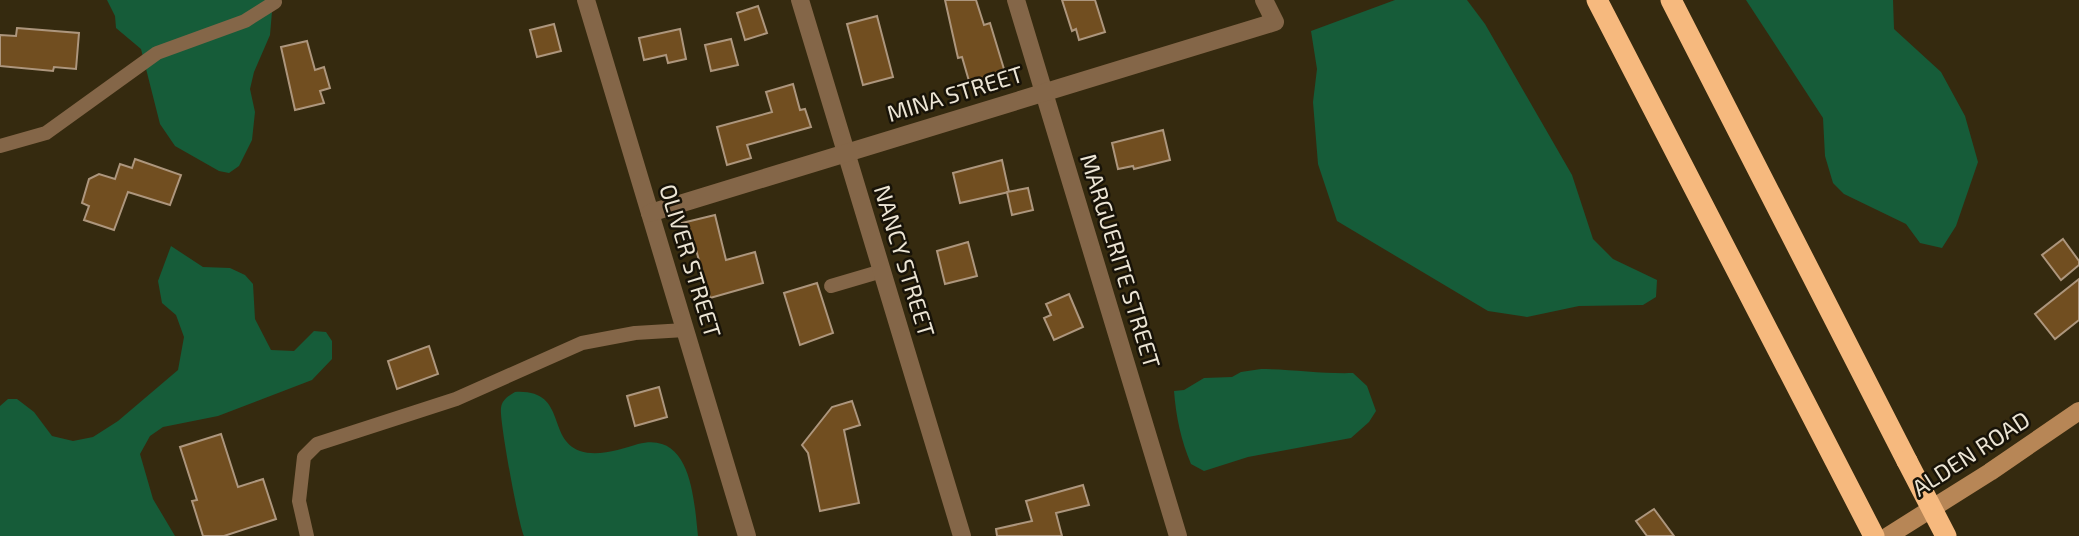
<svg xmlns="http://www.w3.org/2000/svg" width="2079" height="536" viewBox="0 0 2079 536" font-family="'Exo 2',sans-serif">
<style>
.green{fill:#165c39}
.building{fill:#714e20;stroke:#ad967d;stroke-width:2}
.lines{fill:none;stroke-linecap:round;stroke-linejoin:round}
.service{stroke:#846648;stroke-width:14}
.minor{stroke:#846648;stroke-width:18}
.secondary{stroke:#b78656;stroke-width:18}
.motorway{stroke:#f6b97e;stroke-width:21}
.motorway-bridge{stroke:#f6b97e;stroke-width:21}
.labels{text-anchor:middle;stroke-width:5;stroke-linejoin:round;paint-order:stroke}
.street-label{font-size:23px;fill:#ece5d5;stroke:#181308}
</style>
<rect width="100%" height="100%" fill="#352a0f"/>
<g class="green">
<path d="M107 0H273L270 35 254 72 250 89 255 112 252 140 239 166 229 173 219 171 175 146 160 124 141 49 116 28 115 16Z"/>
<path d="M1395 0H1467L1485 24 1572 175 1593 239 1613 259 1657 280 1656 297 1643 305 1579 306 1527 317 1488 311 1337 221 1318 164 1313 102 1317 69 1311 31Z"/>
<path d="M1746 0H1893L1894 29 1941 72 1965 116 1978 162 1956 226 1942 248 1920 243 1906 224 1844 194 1833 183 1825 156 1823 118Z"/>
<path d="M171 246 203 267 230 268 245 275 253 284 255 319 271 350 294 351 314 331 326 332 332 341V359L312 380 218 416 163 427 150 436 140 454 153 499 175 536H0V406L8 399H17L34 412 52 436 73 441 93 437 118 421 178 370 184 337 176 315 162 303 158 281Z"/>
<path d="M1261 369C1292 369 1322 374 1353 373L1367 386 1376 411 1369 422 1351 438 1248 457 1204 471 1191 464C1181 440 1176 417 1174 391L1184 390 1204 378 1232 377 1241 372Z"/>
<path d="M515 392C568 389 546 439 580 451 598 457 622 449 638 444 692 430 694 501 698 536H524C519 527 499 419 501 408 502 400 508 396 515 392Z"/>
</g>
<g class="building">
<path d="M945 0H976L984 25 990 23 1007 79 986 85 981 78 969 81 962 57 958 58Z"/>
<path d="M1062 0H1095L1105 32 1079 40 1076 29 1072 31Z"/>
<path d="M758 6 767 33 745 40 737 13Z"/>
<path d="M877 16 893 77 863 85 847 24Z"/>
<path d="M554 24 561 51 537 57 530 30Z"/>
<path d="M17 28 79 33 76 69 54 67 53 71 0 66V35L16 36Z"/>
<path d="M680 29 686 59 668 63 666 55 644 60 639 38Z"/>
<path d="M731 39 738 65 711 71 705 45Z"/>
<path d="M307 41 315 70 324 67 330 88 320 91 324 103 295 110 281 47Z"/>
<path d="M793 84 800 110 805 109 811 127 747 145 751 158 727 165 717 127 772 112 766 92Z"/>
<path d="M1163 130 1170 160 1134 169 1133 166 1118 169 1112 143Z"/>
<path d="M135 159 181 175 170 205 128 192 114 230 84 220 89 206 82 203 89 179 99 174 115 179 120 164 132 168Z"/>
<path d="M1002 160 1009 192 960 203 953 173Z"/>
<path d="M1028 188 1033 210 1012 215 1007 192Z"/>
<path d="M715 215 726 260 755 252 763 283 710 298 694 243 688 244 682 223Z"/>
<path d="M2063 239 2079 261V265L2061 280 2042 255Z"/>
<path d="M968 242 977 276 945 284 937 251Z"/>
<path d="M2079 279V320L2055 339 2035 314Z"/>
<path d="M817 283 833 333 800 345 784 293Z"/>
<path d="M1069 294 1083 327 1054 340 1044 318 1051 315 1046 304Z"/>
<path d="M429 346 438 374 397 389 388 361Z"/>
<path d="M659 387 667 417 635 426 627 396Z"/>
<path d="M852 401 860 425 844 430 859 503 820 511 808 453 802 445 832 407Z"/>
<path d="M221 434 238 487 263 479 276 519 224 536H203L192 501 197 500 180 447Z"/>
<path d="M1083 485 1089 505 1056 513 1062 536H997L996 529 1032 521 1026 501Z"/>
<path d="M1654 509 1674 536H1647L1636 521Z"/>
</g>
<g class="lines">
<g class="service">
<path d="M0 146 46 133 157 53 245 21 275 2"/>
<path d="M831 286 882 271"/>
<path d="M307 536 299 501 304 457 317 444 456 399 582 343 635 333 685 330"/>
</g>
<g class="minor">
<path d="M586 0 747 536"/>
<path d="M800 0 962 536"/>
<path d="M1016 0 1178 536"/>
<path d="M650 213 1275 22 1264 0"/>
</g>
<path class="secondary" d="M1888 536 1990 472 2079 411"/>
<g class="motorway">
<path d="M1597 0 1874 536"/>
<path d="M1671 0 1907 461"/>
</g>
<path class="motorway-bridge" d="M1907 461 1946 536"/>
</g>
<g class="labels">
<g class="street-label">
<text transform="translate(955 94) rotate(-17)" y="8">MINA STREET</text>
<text transform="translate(690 261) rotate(73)" y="8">OLIVER STREET</text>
<text transform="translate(904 261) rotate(73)" y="8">NANCY STREET</text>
<text transform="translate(1120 261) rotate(73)" y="8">MARGUERITE STREET</text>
<text transform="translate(1971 454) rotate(-33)" y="8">ALDEN ROAD</text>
</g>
</g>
</svg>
